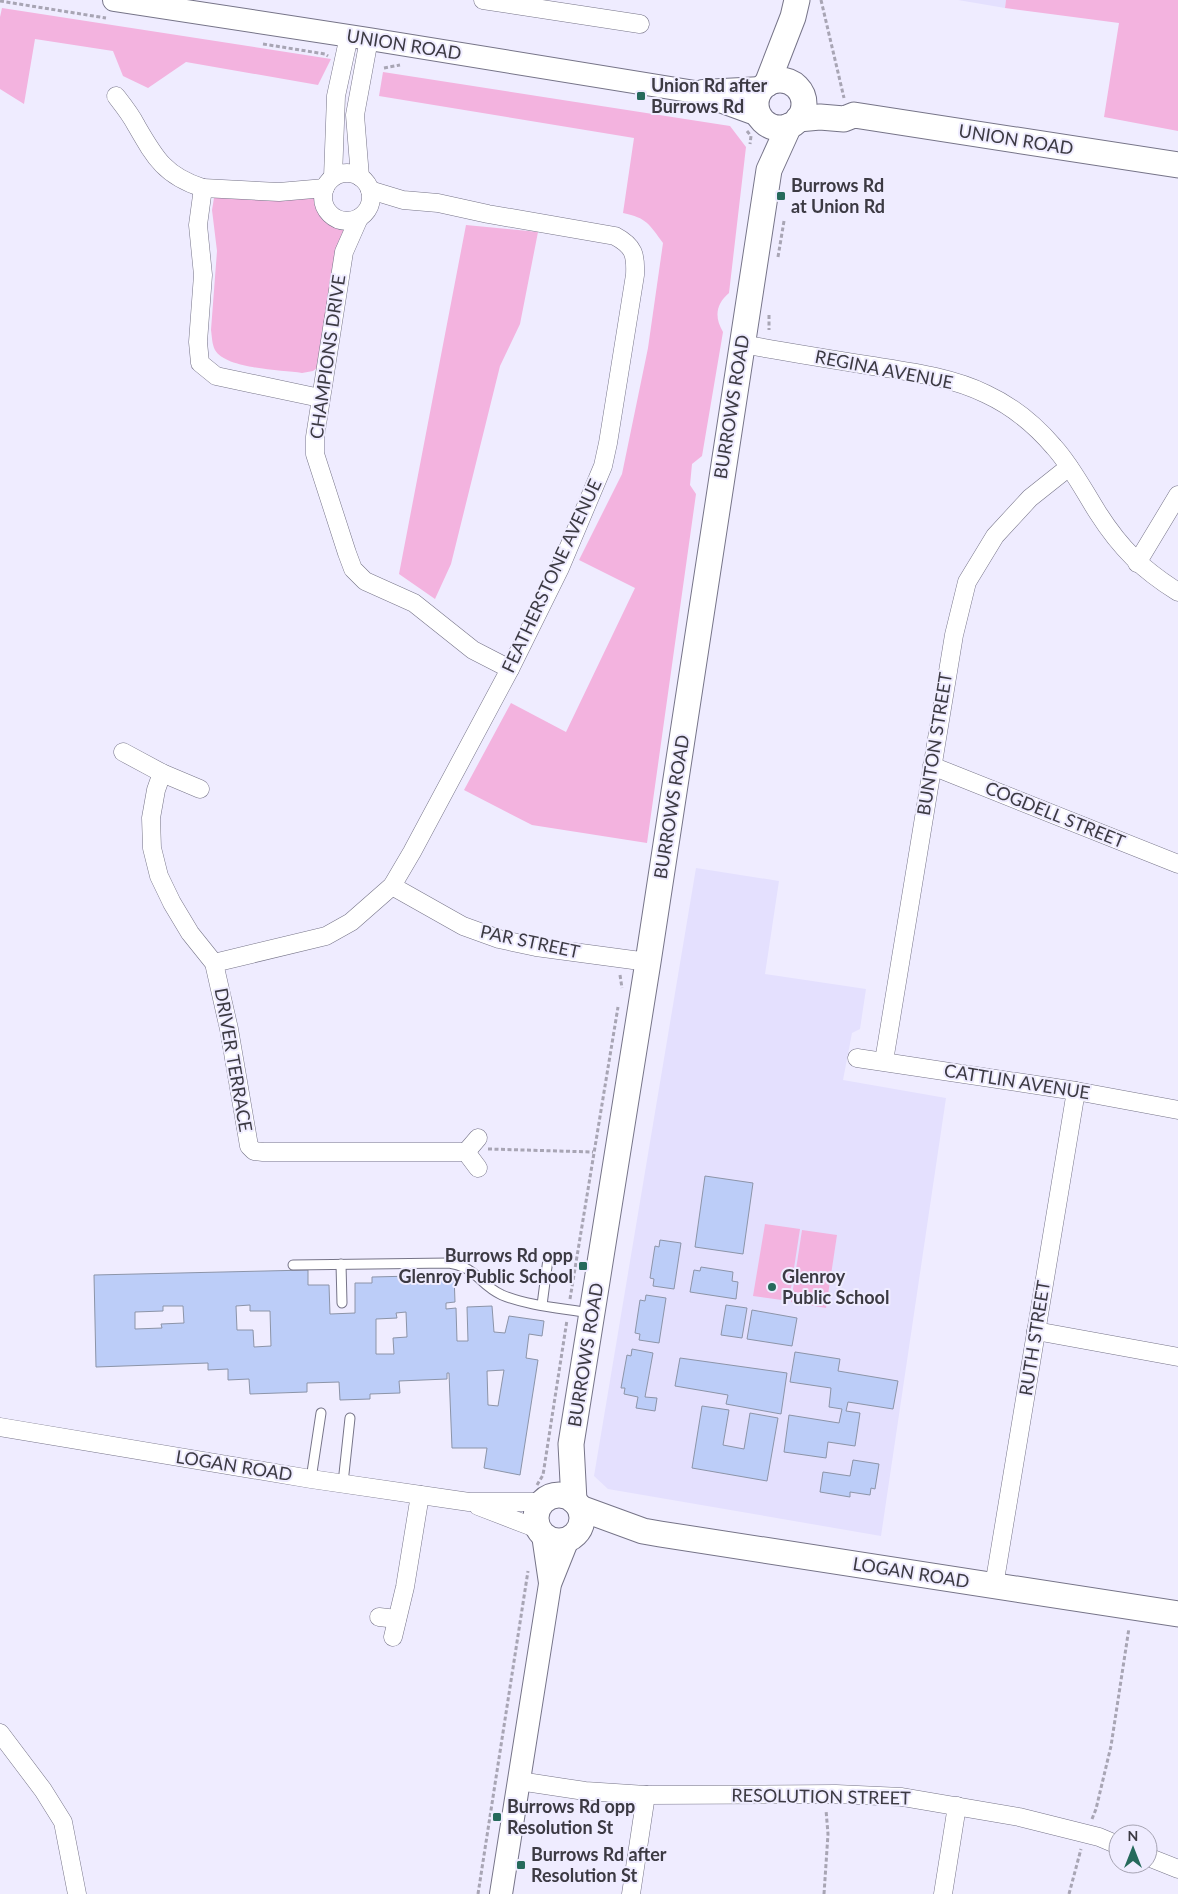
<svg xmlns="http://www.w3.org/2000/svg" width="1178" height="1894" viewBox="0 0 1178 1894" font-family="Lato,sans-serif">
<style>
.built{fill:#e4e0fe}
.green{fill:#f3b3df}
.building{fill:#bccdf8;stroke:#8c94a8;fill-rule:evenodd}
.lines{fill:none;stroke-linecap:round;stroke-linejoin:round}
.service-casing{stroke:#767488;stroke-width:11}
.minor-casing{stroke:#767488;stroke-width:19}
.tertiary-casing{stroke:#767488;stroke-width:24}
.secondary-casing{stroke:#767488;stroke-width:27}
.path{stroke:#a8a5b4;stroke-width:3;stroke-dasharray:4 2.5;stroke-linecap:butt}
.service{stroke:#fff;stroke-width:9}
.minor{stroke:#fff;stroke-width:18}
.tertiary{stroke:#fff;stroke-width:22}
.secondary{stroke:#fff;stroke-width:25}
.poi-dot{fill:#266a5c;stroke:#efecff;stroke-width:2}
.labels{text-anchor:middle;stroke-width:4;stroke-linejoin:round;paint-order:stroke}
.street-label{font-size:18px;fill:#3c3a43;stroke:#efecff}
.poi-label{font-size:18px;font-weight:bold;fill:#3c3a43;stroke:#efecff;text-anchor:start}
</style>
<rect width="100%" height="100%" fill="#efecff"/>
<g class="built">
<path d="M958 0H1006L1005 8Z"/>
<path d="M696 868 779 881 765 974 866 989 860 1029 852 1033 843 1080 946 1098 881 1536 608 1489 594 1476Z"/>
</g>
<g class="green">
<path d="M1006 0H1178V131L1104 117 1119 23 1005 8Z"/>
<path d="M2 8 331 59 318 85 186 62 148 88 123 76 113 51 35 39 24 104 0 89V17Z"/>
<path d="M383 72 730 126 746 147 729 293C716 304 714 317 723 332L702 456 692 464 690 485 696 494 647 843 532 825 464 790 511 703 566 732 635 588 579 560 622 474 648 348 663 243C649 224 647 218 623 213L634 138 379 96Z"/>
<path d="M218 192 316 195 343 222 345 236 320 366 313 371 302 373C281 370 226 369 215 350 212 344 212 337 211 330L217 251 212 210 214 198Z"/>
<path d="M466 225 538 232 520 324 500 366 451 564 435 599 399 574Z"/>
<path d="M765 1224 800 1229 789 1301 753 1296Z"/>
<path d="M802 1230 837 1235 826 1308 791 1302Z"/>
</g>
<g class="building">
<path d="M705 1176 753 1183 743 1254 695 1247Z"/>
<path d="M660 1240 681 1243 674 1289 653 1286 654 1279 650 1278 655 1246 659 1247Z"/>
<path d="M701 1267 733 1272 732 1281 738 1282 736 1299 690 1292 694 1270 700 1271Z"/>
<path d="M308 1270V1285H329L330 1314 355 1313V1283H372V1277L454 1275 455 1302 446 1303V1309L456 1308 457 1341H468L467 1307 492 1306 494 1332 505 1333 509 1316 544 1321 542 1336 529 1334 526 1358 538 1360 520 1475 484 1468 487 1448H452L449 1373H447V1379L399 1381 400 1393 370 1394V1399L340 1400 339 1382 307 1383V1392L250 1394 249 1379 228 1380V1369L208 1370V1363L96 1367 94 1275ZM250 1305V1311H270L271 1346 254 1347 253 1330H237L236 1306ZM163 1306H183L184 1323 161 1324 162 1328 135 1329V1312L163 1311ZM406 1312 407 1337 393 1338 394 1354H376V1319L397 1318 396 1313ZM504 1370 498 1406 488 1405 487 1371Z"/>
<path d="M646 1295 666 1298 659 1343 639 1340 640 1334 635 1333 640 1300 645 1301Z"/>
<path d="M726 1305 747 1308 742 1338 721 1335Z"/>
<path d="M752 1310 797 1318 792 1346 747 1339Z"/>
<path d="M632 1349 653 1353 645 1397 657 1398 655 1411 636 1408 638 1397 624 1394 625 1388H621L627 1355 631 1356Z"/>
<path d="M795 1352 840 1359 838 1371 898 1381 893 1409 848 1402 846 1411 860 1413 855 1446 828 1442 826 1458 784 1452 789 1415 839 1423 842 1409 829 1407 831 1388 790 1382Z"/>
<path d="M680 1358 787 1373 781 1414 726 1404 728 1395 675 1386Z"/>
<path d="M702 1406 729 1410 723 1445 744 1449 750 1413 778 1418 767 1481 692 1468Z"/>
<path d="M853 1460 879 1464 875 1489 871 1488 870 1495 850 1492V1497L820 1492 823 1472 850 1476Z"/>
</g>
<g class="lines">
<g class="service-casing">
<g id="service">
<path d="M341 1264 342 1303"/>
<path d="M293 1265 449 1263C477 1267 479 1285 502 1295 529 1306 561 1308 590 1313"/>
<path d="M542 1305 548 1259"/>
<path d="M311 1479 321 1413"/>
<path d="M343 1483 350 1418"/>
</g>
</g>
<g class="minor-casing">
<g id="minor">
<path d="M483 0 640 24"/>
<path d="M116 96C123 105 131 115 136 125 155 158 165 176 203 188"/>
<circle cx="347" cy="197" r="24"/>
<path d="M333 177 336 96 349 36"/>
<path d="M360 177 355 115 369 39"/>
<path d="M359 218 344 252 315 437V454L347 553 353 569 365 581 414 603 473 650 510 669"/>
<path d="M742 344C785 352 829 359 873 366 911 372 951 377 986 394 1012 406 1036 426 1054 447 1072 467 1084 491 1098 513 1121 549 1143 570 1178 592"/>
<path d="M320 398 216 376 200 363 198 342 203 275 198 225 203 188 279 192 325 188"/>
<path d="M1137 563 1178 495"/>
<path d="M123 752 162 773 200 789"/>
<path d="M932 766 1178 864"/>
<path d="M162 773 156 790 151 818 152 848 159 876 172 903 190 933 214 963 229 1029 249 1146 254 1151 263 1152H466"/>
<path d="M392 886 463 926 499 939 536 947 648 962"/>
<path d="M214 963 326 936 351 922 392 886 412 852 510 669 560 568 603 466 608 443 635 275C636 255 634 246 615 236L488 214 438 203 403 200 370 190"/>
<path d="M857 1058 1076 1091 1178 1110"/>
<path d="M884 1061 954 635 967 582 995 536 1030 498 1069 467"/>
<path d="M466 1152 478 1168"/>
<path d="M466 1152 478 1138"/>
<path d="M1036 1331 1178 1357"/>
<path d="M0 1427 311 1479 469 1502H542"/>
<path d="M478 1506 538 1529"/>
<path d="M994 1586 1076 1091"/>
<path d="M379 1617 397 1619"/>
<path d="M393 1637 405 1587 420 1495"/>
<path d="M0 1733 43 1790 63 1822 77 1894"/>
<path d="M519 1781 585 1791 646 1795 836 1794 902 1797 1019 1817 1099 1837 1118 1845"/>
<path d="M1148 1857 1178 1869"/>
<path d="M631 1894 646 1795"/>
<path d="M943 1894 957 1806"/>
</g>
</g>
<g class="tertiary-casing">
<g id="tertiary">
<path d="M114 0 369 39 695 92 758 115"/>
<path d="M703 91 762 88"/>
<path d="M543 1535 550 1583"/>
<path d="M501 1894 550 1584 568 1539"/>
</g>
</g>
<g class="secondary-casing">
<g id="secondary">
<circle cx="780" cy="104" r="24"/>
<path d="M767 84 793 17 797 0"/>
<path d="M798 119 820 117 844 119 854 115 1178 165"/>
<circle cx="559" cy="1518" r="23"/>
<path d="M574 1501 571 1444 648 962 769 170 789 126"/>
<path d="M580 1508 643 1531 660 1534 1178 1614"/>
</g>
</g>
<g class="path">
<path d="M821 0 844 98"/>
<path d="M0 1 106 18"/>
<path d="M263 44 325 54 328 56"/>
<path d="M384 68 400 65"/>
<path d="M747 131 751 136 750 144"/>
<path d="M778 257 784 221"/>
<path d="M769 315V330"/>
<path d="M620 975 622 988"/>
<path d="M488 1149 593 1152"/>
<path d="M570 1299 618 1007"/>
<path d="M537 1485 543 1475 567 1320"/>
<path d="M1092 1819 1096 1809 1111 1746 1129 1628"/>
<path d="M478 1894 528 1571"/>
<path d="M824 1894 828 1834 826 1810"/>
<path d="M1069 1894 1081 1849"/>
</g>
<use href="#service" class="service"/>
<use href="#minor" class="minor"/>
<use href="#tertiary" class="tertiary"/>
<use href="#secondary" class="secondary"/>
</g>
<g class="poi-dot">
<rect x="636" y="91" width="10" height="10" rx="2.5"/>
<rect x="776" y="191" width="10" height="10" rx="2.5"/>
<rect x="578" y="1261" width="10" height="10" rx="2.5"/>
<circle cx="772" cy="1287" r="5"/>
<rect x="492" y="1812" width="10" height="10" rx="2.5"/>
<rect x="516" y="1860" width="10" height="10" rx="2.5"/>
</g>
<g class="labels">
<g class="street-label">
<text transform="translate(404 45) rotate(9)" y="6">UNION ROAD</text>
<text transform="translate(1016 140) rotate(9)" y="6">UNION ROAD</text>
<text transform="translate(328 357) rotate(-82)" y="6">CHAMPIONS DRIVE</text>
<text transform="translate(884 370) rotate(11)" y="6">REGINA AVENUE</text>
<text transform="translate(732 407) rotate(-81)" y="6">BURROWS ROAD</text>
<text transform="translate(552 576) rotate(-65)" y="6">FEATHERSTONE AVENUE</text>
<text transform="translate(935 744) rotate(-81)" y="6">BUNTON STREET</text>
<text transform="translate(672 807) rotate(-81)" y="6">BURROWS ROAD</text>
<text transform="translate(1055 815) rotate(22)" y="6">COGDELL STREET</text>
<text transform="translate(530 942) rotate(12)" y="6">PAR STREET</text>
<text transform="translate(233 1060) rotate(80)" y="6">DRIVER TERRACE</text>
<text transform="translate(1017 1082) rotate(9)" y="6">CATTLIN AVENUE</text>
<text transform="translate(1035 1338) rotate(-81)" y="6">RUTH STREET</text>
<text transform="translate(586 1355) rotate(-81)" y="6">BURROWS ROAD</text>
<text transform="translate(234 1466) rotate(9)" y="6">LOGAN ROAD</text>
<text transform="translate(911 1573) rotate(9)" y="6">LOGAN ROAD</text>
<text transform="translate(821 1797) rotate(1)" y="6">RESOLUTION STREET</text>
</g>
<g class="poi-label">
<text x="651" y="92">Union Rd after<tspan x="651" dy="21">Burrows Rd</tspan></text>
<text x="791" y="192">Burrows Rd<tspan x="791" dy="21">at Union Rd</tspan></text>
<text x="573" y="1262" text-anchor="end">Burrows Rd opp<tspan x="573" dy="21">Glenroy Public School</tspan></text>
<text x="782" y="1283">Glenroy<tspan x="782" dy="21">Public School</tspan></text>
<text x="507" y="1813">Burrows Rd opp<tspan x="507" dy="21">Resolution St</tspan></text>
<text x="531" y="1861">Burrows Rd after<tspan x="531" dy="21">Resolution St</tspan></text>
</g>
</g>
<g transform="translate(1133 1849)"><circle r="24" fill="#efecff" stroke="#a7a5b4"/>
<path d="M0-4L9 19L0 12L-9 19Z" fill="#266a5c"/>
<text y="-8" font-size="14" font-weight="bold" text-anchor="middle" fill="#3c3a43">N</text>
</g>
</svg>
